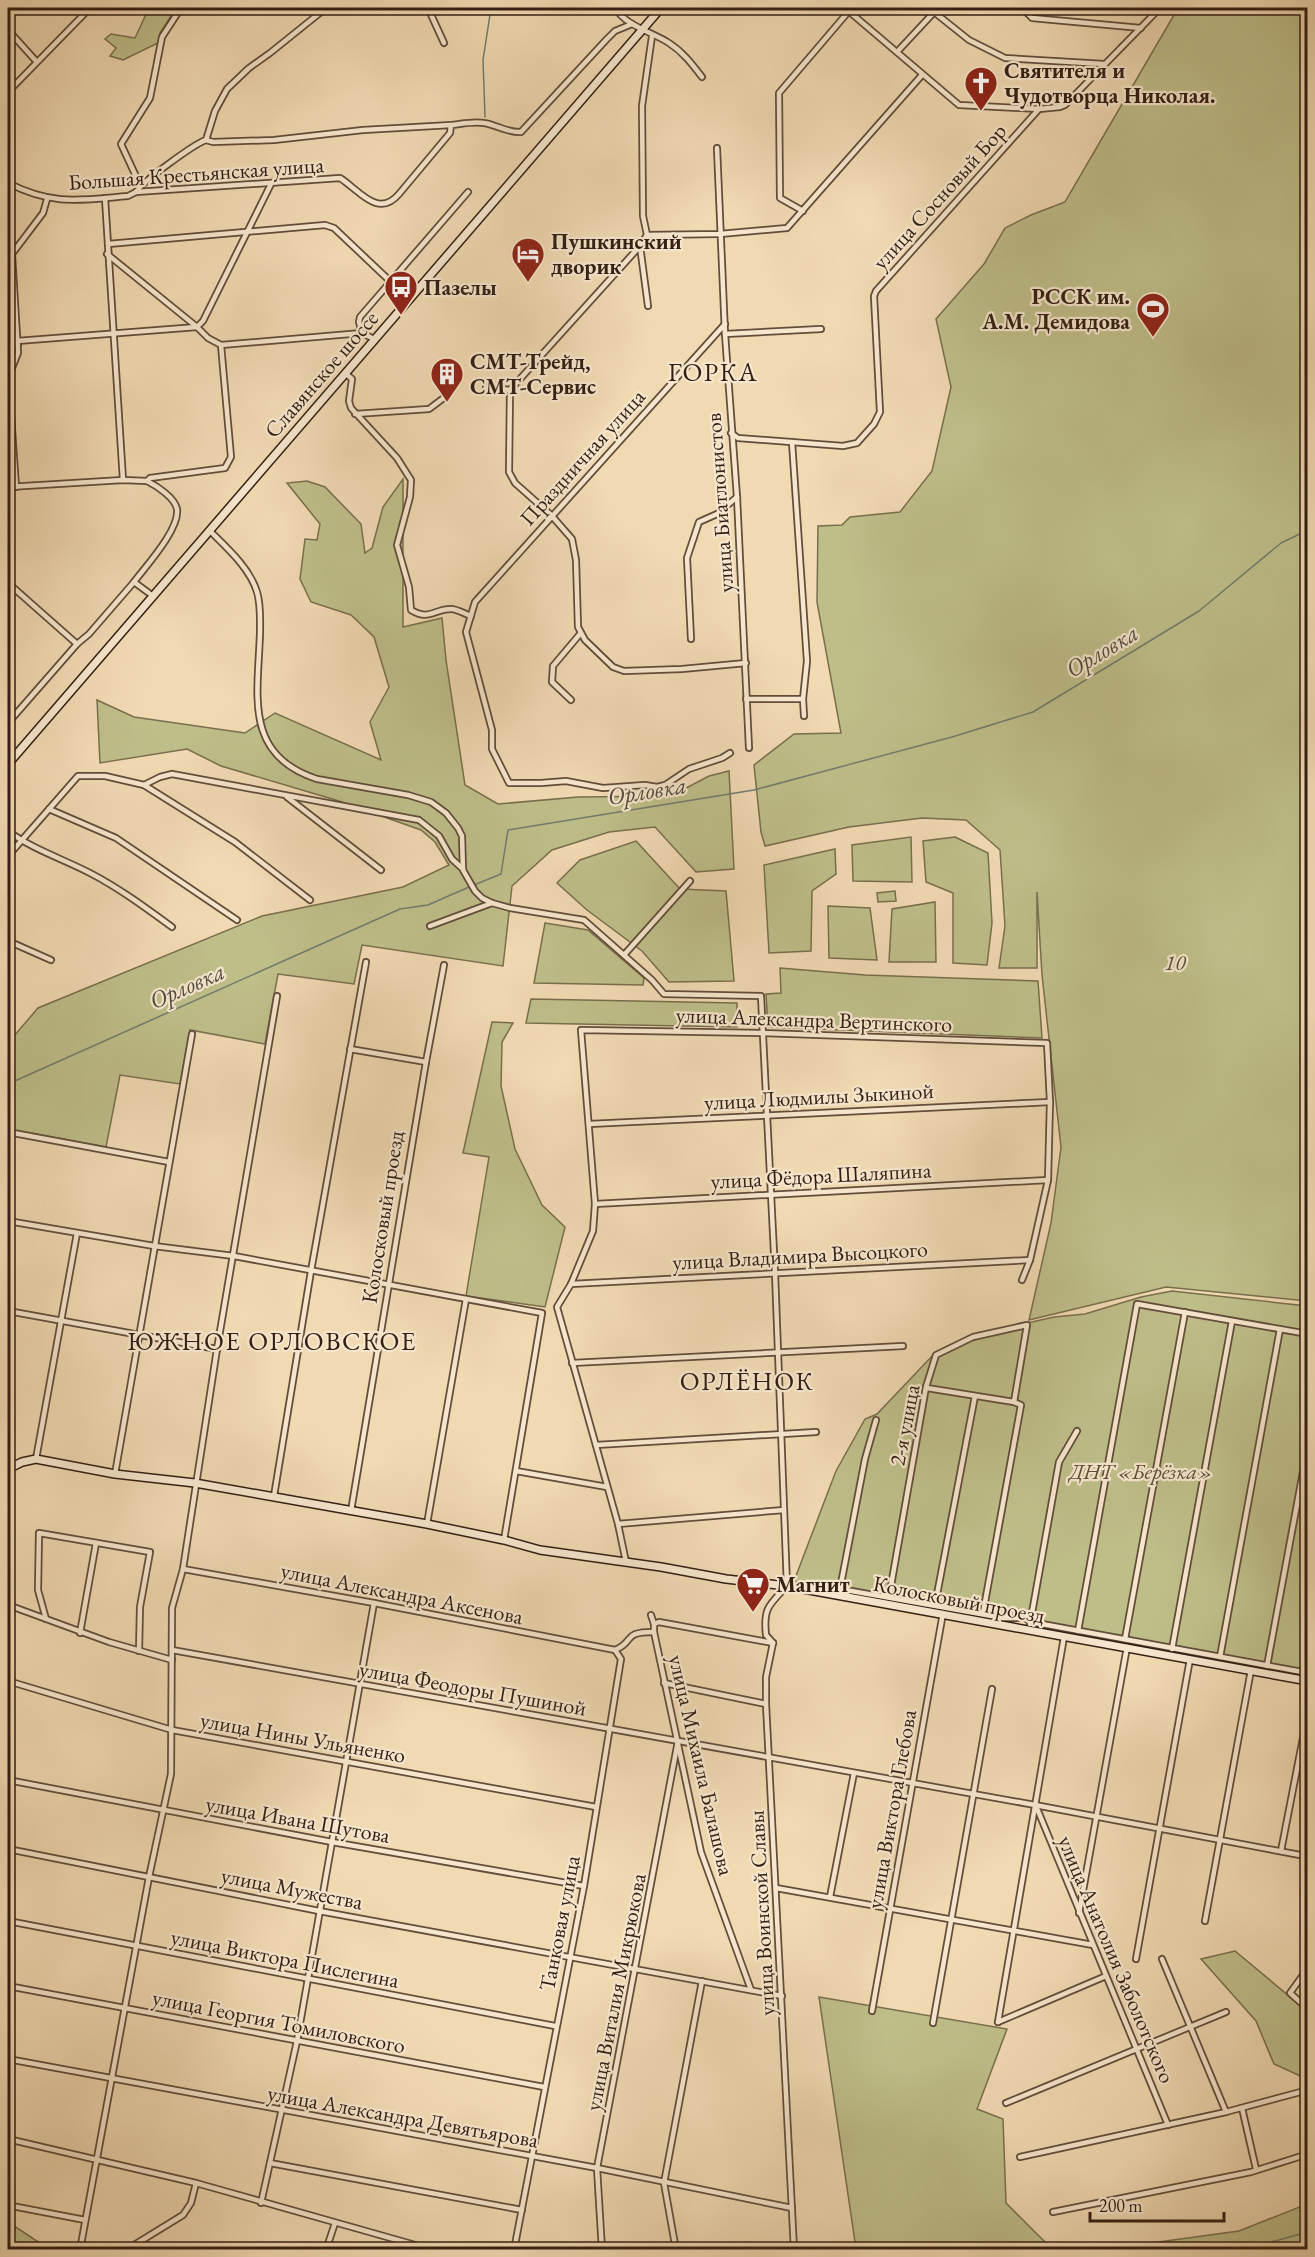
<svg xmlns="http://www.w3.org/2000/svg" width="1315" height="2257" viewBox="0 0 1315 2257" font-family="'EB Garamond',serif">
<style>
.green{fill:#bebe89;stroke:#786e4e;stroke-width:1.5}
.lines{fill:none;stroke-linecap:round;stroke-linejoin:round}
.stream{stroke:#717c6e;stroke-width:1.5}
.street-casing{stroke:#624d3b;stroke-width:8}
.secondary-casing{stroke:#321e13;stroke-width:10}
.street{stroke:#f6e6cd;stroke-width:4.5}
.secondary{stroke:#f6e6cd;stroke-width:7}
.labels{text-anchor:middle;stroke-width:4.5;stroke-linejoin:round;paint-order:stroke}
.poi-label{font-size:22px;font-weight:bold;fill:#321e13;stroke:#f6e6cd;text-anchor:start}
.street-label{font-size:22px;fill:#321e13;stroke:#f6e6cd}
.park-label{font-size:22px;font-style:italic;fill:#5c4e36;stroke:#f6e6cd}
.water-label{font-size:24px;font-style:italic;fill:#524d40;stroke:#f6e6cd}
.quarter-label{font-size:26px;letter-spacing:1.5px;fill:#321e13;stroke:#f6e6cd}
</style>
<rect width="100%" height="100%" fill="#f1d9b2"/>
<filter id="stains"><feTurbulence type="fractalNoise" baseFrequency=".00333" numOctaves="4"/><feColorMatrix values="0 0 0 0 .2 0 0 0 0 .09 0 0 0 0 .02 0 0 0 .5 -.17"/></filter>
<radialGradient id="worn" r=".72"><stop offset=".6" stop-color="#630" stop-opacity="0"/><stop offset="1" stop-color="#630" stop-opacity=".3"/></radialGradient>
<g class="green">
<path d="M149 8H176L160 33 158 43 123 60 110 56 116 48 105 39 111 34 135 38Z"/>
<path d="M1178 8H1307V1301L1166 1287 1029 1320 1051 1223 1061 1147 1042 975 1037 892V968H999L1005 926 1000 850 966 820 922 818 849 827 765 846 761 832 754 765 794 734 841 733 817 602 818 526 842 525 850 517 900 512 932 471 951 387 936 319 984 264 1005 228 1031 215 1065 202Z"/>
<path d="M403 479V627L442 618 446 660 465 785 498 804 578 797 671 796 709 776 729 771 734 869 696 872 655 827 609 832 552 850 512 886 503 966 362 945 354 984 278 974 265 1044 190 1030 180 1084 120 1075 106 1147 8 1129V1043L38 1008 262 916 403 887 449 865 435 842 421 830 339 801 221 766 187 749 100 763 97 700 134 717 245 733 275 713 381 760 370 722 389 687 374 637 351 615 311 602 300 579 305 539 317 540 320 524 287 483 307 481 325 487 361 524 365 553 372 548 383 507Z"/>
<path d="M911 837 912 882 853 881 852 845Z"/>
<path d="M955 837 988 853 992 923 987 965 953 963V893L926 882 923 841Z"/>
<path d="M636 841 680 889 726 891 734 981 669 982 642 951 587 910 557 883 580 860Z"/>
<path d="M835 849 836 874 812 891 811 951 769 953 764 865Z"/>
<path d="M895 891 896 901 878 902 877 893Z"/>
<path d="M935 902 936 962H889L892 909Z"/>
<path d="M828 906 870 908 877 960 829 958Z"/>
<path d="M545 923 588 930 644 978 643 985 534 983Z"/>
<path d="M780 968 865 975 1038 981 1042 1038 768 1027 766 994 781 993Z"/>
<path d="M531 999 737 1003V1027L526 1023Z"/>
<path d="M492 1022 513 1023 502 1042 501 1086 515 1149 542 1205 565 1227 545 1307 466 1296 489 1157 463 1153Z"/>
<path d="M1172 1291 1307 1306V1671L1123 1637 794 1581 836 1471 865 1419 877 1414 933 1355 973 1335 1054 1317 1085 1314 1141 1297Z"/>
<path d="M1235 1951 1307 2011V2079L1274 2064 1256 2021 1201 1959Z"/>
<path d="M819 1997 1007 2029 977 2109 1003 2119 1006 2203 1052 2249H856Z"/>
<path d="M1307 2204V2249H1107L1239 2231Z"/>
<path d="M8 2222 49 2249H8Z"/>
</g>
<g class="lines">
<g class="stream">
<path d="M485 117 483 60 491 8"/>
<path d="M474 885 501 874 508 830 754 790 952 737 1033 712 1199 611 1281 543 1308 530"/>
<path d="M8 1084 400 909 428 905 469 887"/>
<path d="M1241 2250 1308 2232"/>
</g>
<g class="street-casing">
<g id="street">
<path d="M428 8 444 43"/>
<path d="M615 8C626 26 652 32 669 43 683 52 692 64 702 77"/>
<path d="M845 8 959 105 1039 109"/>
<path d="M1022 8 1032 18 1141 28"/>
<path d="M934 12 969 40 1005 58 1104 64"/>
<path d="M8 30 36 61"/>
<path d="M897 52 938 8"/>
<path d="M8 92 90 8"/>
<path d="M206 140 213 142 274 140 363 130 451 125"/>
<path d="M717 148 725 334 737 497 749 748"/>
<path d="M8 183C53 206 80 200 128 196L136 192 340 178C359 190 378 219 399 194L450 133 451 125C461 124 474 121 484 123 497 125 508 133 521 132L606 40 615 31 632 24"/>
<path d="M140 185 121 144 150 98 162 37 181 8"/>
<path d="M136 192C142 182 194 144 206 140L215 111 227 89 249 68 270 53 326 8"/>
<path d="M105 198 123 480"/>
<path d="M803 211 780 198 779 93 849 11"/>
<path d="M647 235 640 246 510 390 509 472 515 483 551 515 572 539 576 560 578 627 585 640 613 667 624 671 682 669 746 663"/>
<path d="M647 235 720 234 787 228 922 75"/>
<path d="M647 235 643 216 642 106 652 36"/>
<path d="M108 244 325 225 334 228 391 282"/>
<path d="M640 246 648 306"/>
<path d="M107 254 197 327 203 321 271 184"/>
<path d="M725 324 475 602 466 632 492 730V749L509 783H541L566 781 603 788 645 785 657 787 665 785 689 769 722 758 730 753"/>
<path d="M362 333 359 322 360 317 468 192"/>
<path d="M725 334 821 329"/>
<path d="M17 341 197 327 208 338 221 345 362 333 374 339"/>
<path d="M8 345H18"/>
<path d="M345 373 352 379 349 401 351 408 397 458 411 480 410 497 397 545 409 587 411 610C429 621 434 609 451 609 457 609 465 614 471 616"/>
<path d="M486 387 510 390"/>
<path d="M355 414 429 409 445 397"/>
<path d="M731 433 738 438 843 446 857 443 874 424 880 412 874 296 876 291 1039 109 1060 107 1065 105 1160 8"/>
<path d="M792 442 807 661 803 699 804 716"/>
<path d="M8 487 123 480 147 481 150 478 225 468 231 457 221 345"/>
<path d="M16 487 9 385 10 373 18 353 12 254 43 213 47 199"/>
<path d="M209 530C226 547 250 568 257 592 261 605 260 619 260 633 258 695 243 755 317 779L408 795 431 802 446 813 458 828 462 836 463 870 475 891 482 898 492 903 510 908 584 920 652 980 664 994 761 996 775 1273 787 1586C769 1605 763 1608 766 1635L773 1643"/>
<path d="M134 582C146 566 180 529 177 509 175 498 157 486 147 481"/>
<path d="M8 583 77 644 89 634 134 582 153 596"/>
<path d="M691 639 687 558 699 522 717 514 737 497"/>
<path d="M746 699H803"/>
<path d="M571 700 552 682 553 666 580 634"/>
<path d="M8 723 77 644"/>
<path d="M144 785 160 777 172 774 419 820 439 836 452 859 463 869"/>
<path d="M287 797 381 870"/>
<path d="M49 809 116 838 237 920"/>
<path d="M8 831C32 849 63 859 90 873 119 888 146 908 172 927"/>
<path d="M8 856 78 776H105L144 785 235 842 310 900"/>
<path d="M430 926 492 903"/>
<path d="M8 941 51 960"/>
<path d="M624 955 690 881"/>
<path d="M350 1049 426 1062"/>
<path d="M589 1124 1050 1102"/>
<path d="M8 1132 169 1162"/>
<path d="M595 1204 1048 1180"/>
<path d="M8 1221 154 1246 234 1256 542 1313 504 1540"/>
<path d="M571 1284 1030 1260"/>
<path d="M8 1311 217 1349"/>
<path d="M572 1363 903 1346"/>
<path d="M927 1388 1014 1402"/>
<path d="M876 1420 865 1459 840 1589 1003 1618H1025L1031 1622 1308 1673"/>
<path d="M596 1445 816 1432"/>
<path d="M36 1459 77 1233"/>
<path d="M516 1471 607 1487"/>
<path d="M115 1474 192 1034"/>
<path d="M274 1496 311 1271 366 962"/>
<path d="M351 1511 426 1062 444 965"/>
<path d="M427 1524 466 1299"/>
<path d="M618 1524 784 1510"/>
<path d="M626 1562 618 1524 557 1307 571 1284 593 1231 595 1204 581 1030 762 1033 1047 1043 1050 1102 1048 1180 1030 1260 1022 1280"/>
<path d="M183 1569 374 1603 615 1650"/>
<path d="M889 1597 926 1387 936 1355 973 1337 1027 1325 1014 1402 1021 1405 983 1613"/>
<path d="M8 1605 109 1642 172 1660"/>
<path d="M935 1605 975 1396"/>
<path d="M651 1615 654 1624V1632L701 1852 751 1990"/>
<path d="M46 1619 38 1590 39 1533 150 1552 140 1607 139 1651"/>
<path d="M654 1624 659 1622 773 1643"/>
<path d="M1030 1624 1059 1462 1077 1431"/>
<path d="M1078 1631 1137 1304 1308 1334"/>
<path d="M80 1633 96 1543"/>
<path d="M1125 1639 1185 1312"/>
<path d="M773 1643 766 1677V1704L794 2250"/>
<path d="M1172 1649 1232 1321"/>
<path d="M172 1650 1035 1805 1300 1855"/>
<path d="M1220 1657 1280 1329"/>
<path d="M1267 1666 1308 1445"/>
<path d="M8 1681 172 1730 596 1807"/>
<path d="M664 1683 766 1704"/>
<path d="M8 1780 332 1842 584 1886"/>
<path d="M1036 1806 1168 2125"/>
<path d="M8 1849 319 1911 782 1996"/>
<path d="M1281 1851 1308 1712"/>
<path d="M776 1888 1093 1945"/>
<path d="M830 1897 854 1773"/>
<path d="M1079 1913 1127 1647"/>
<path d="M8 1921 555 2026"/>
<path d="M1205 1921 1251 1670"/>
<path d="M1136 1959 1190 1659"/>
<path d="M1162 1959 1226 2112"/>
<path d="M1308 1968 1290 1993 1308 2009"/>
<path d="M8 1986 544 2087"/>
<path d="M872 2011 943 1613"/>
<path d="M998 2022 1064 1637"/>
<path d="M998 2022 1106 1976"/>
<path d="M933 2023 992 1689"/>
<path d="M8 2059 597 2168 792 2208"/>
<path d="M1006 2103 1226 2012"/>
<path d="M1242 2108 1256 2169"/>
<path d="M8 2139 196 2183 433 2250"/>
<path d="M1020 2157 1226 2112 1308 2090"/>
<path d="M270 2163 522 2210"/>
<path d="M261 2203 297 2041 374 1603"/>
<path d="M12 2206 85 2220"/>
<path d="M1053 2212 1251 2172 1308 2154"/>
<path d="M80 2250 149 1877 171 1774 172 1608 183 1569 217 1349 277 996"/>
<path d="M126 2250 183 2215 191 2203 196 2183"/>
<path d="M326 2250 335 2223"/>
<path d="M514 2250 584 1886 621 1659 615 1650C636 1641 621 1632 654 1632"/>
<path d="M602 2250 597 2168 678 1741"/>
<path d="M676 2250 664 2183 702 1981"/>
</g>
</g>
<g class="secondary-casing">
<g id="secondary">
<path d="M8 764 661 8"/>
<path d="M8 1469 22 1462 36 1459 115 1474 195 1483 427 1524 504 1540 540 1550 661 1567 726 1579 787 1586 1308 1681"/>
</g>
</g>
<use href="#street" class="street"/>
<use href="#secondary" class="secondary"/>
</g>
<defs>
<g id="church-pin" transform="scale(1.725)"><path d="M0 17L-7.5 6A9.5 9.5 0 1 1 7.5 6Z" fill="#8f2418" stroke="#f6e6cd"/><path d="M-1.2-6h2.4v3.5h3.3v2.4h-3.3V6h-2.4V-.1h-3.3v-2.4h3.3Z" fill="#fff"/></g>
<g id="hotel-pin" transform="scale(1.725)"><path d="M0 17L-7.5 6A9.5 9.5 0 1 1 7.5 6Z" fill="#8f2418" stroke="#f6e6cd"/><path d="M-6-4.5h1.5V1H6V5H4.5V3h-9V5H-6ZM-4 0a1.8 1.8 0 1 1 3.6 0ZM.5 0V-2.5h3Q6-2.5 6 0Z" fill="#fff"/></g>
<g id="bus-pin" transform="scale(1.725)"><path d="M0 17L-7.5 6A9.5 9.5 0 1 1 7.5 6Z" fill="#8f2418" stroke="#f6e6cd"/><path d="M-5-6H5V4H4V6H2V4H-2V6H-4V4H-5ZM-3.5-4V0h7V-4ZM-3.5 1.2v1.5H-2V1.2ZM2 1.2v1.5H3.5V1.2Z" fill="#fff"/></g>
<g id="stadium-pin" transform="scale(1.725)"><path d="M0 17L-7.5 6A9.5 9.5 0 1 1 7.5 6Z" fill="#8f2418" stroke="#f6e6cd"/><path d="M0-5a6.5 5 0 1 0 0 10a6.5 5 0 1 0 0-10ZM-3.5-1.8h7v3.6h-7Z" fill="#fff"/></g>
<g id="building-pin" transform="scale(1.725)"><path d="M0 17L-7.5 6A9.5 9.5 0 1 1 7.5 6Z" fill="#8f2418" stroke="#f6e6cd"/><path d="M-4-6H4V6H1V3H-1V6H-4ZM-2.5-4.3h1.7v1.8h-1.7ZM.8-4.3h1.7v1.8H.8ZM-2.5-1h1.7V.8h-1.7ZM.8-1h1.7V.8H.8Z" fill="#fff"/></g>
<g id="supermarket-pin" transform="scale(1.725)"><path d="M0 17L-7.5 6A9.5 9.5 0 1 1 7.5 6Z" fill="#8f2418" stroke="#f6e6cd"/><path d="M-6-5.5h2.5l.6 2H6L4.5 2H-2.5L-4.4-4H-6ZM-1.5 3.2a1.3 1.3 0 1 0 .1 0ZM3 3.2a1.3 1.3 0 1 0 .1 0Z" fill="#fff"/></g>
</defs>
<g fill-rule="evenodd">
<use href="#church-pin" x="981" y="83"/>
<use href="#hotel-pin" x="528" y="254"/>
<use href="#bus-pin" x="401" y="287"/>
<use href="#stadium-pin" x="1153" y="309"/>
<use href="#building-pin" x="447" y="374"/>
<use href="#supermarket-pin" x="753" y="1584"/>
</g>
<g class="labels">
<g class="poi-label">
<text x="1004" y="78">Святителя и<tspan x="1004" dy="25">Чудотворца Николая.</tspan></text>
<text x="551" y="249">Пушкинский<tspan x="551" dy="25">дворик</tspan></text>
<text x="424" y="295">Пазелы</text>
<text x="1130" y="304" text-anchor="end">РССК им.<tspan x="1130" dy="25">А.М. Демидова</tspan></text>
<text x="470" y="369">СМТ-Трейд,<tspan x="470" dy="25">СМТ-Сервис</tspan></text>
<text x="776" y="1592">Магнит</text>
</g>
<g class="street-label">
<text transform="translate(196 173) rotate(-4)" y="8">Большая Крестьянская улица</text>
<text transform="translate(939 196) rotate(-48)" y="8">улица Сосновый Бор</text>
<text transform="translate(321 374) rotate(-49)" y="8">Славянское шоссе</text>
<text transform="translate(582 457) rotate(-48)" y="8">Праздничная улица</text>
<text transform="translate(719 503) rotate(-94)" y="8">улица Биатлонистов</text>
<text transform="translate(814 1019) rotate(2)" y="8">улица Александра Вертинского</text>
<text transform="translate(819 1096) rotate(-3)" y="8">улица Людмилы Зыкиной</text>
<text transform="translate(821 1175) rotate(-3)" y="8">улица Фёдора Шаляпина</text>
<text transform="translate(382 1217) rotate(-81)" y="8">Колосковый проезд</text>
<text transform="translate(800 1255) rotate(-3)" y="8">улица Владимира Высоцкого</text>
<text transform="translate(904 1425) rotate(-79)" y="8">2-я улица</text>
<text transform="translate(402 1593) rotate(11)" y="8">улица Александра Аксенова</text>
<text transform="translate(959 1599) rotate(11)" y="8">Колосковый проезд</text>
<text transform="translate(473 1688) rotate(10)" y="8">улица Феодоры Пушиной</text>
<text transform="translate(303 1737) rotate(10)" y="8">улица Нины Ульяненко</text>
<text transform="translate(702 1765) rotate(77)" y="8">улица Михаила Балашова</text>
<text transform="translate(891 1809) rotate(-80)" y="8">улица Виктора Глебова</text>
<text transform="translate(298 1819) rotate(10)" y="8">улица Ивана Шутова</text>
<text transform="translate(292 1888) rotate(11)" y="8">улица Мужества</text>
<text transform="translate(761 1913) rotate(-93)" y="8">улица Воинской Славы</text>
<text transform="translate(559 1923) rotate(-79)" y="8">Танковая улица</text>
<text transform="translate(285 1958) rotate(11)" y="8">улица Виктора Пислегина</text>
<text transform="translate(1117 1959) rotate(67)" y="8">улица Анатолия Заболотского</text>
<text transform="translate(615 1992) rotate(-79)" y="8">улица Виталия Микрюкова</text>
<text transform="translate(279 2021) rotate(11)" y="8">улица Георгия Томиловского</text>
<text transform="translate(403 2116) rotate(10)" y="8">улица Александра Девятьярова</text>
</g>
<g class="park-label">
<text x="1175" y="970">10</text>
<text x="1141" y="1479">ДНТ «Берёзка»</text>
</g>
<g class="water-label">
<text transform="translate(1102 651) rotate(-31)" y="8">Орловка</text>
<text transform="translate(647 791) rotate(-9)" y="8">Орловка</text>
<text transform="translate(187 986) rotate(-24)" y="8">Орловка</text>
</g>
<g class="quarter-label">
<text x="713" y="381">ГОРКА</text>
<text x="272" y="1350">ЮЖНОЕ ОРЛОВСКОЕ</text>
<text x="747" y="1390">ОРЛЁНОК</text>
</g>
</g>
<rect width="1315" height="2257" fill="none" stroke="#f1d9b2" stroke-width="30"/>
<rect x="9" y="9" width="1297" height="2239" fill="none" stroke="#321e13" stroke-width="3"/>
<rect x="15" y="15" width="1285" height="2227" fill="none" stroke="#321e13" stroke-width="1.5"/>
<path d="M1090 2212v9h134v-9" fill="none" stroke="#321e13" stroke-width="3"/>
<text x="1099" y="2212" font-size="18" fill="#321e13" stroke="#f6e6cd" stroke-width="4.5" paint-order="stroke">200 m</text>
<rect width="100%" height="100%" filter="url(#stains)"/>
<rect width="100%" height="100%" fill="url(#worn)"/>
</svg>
